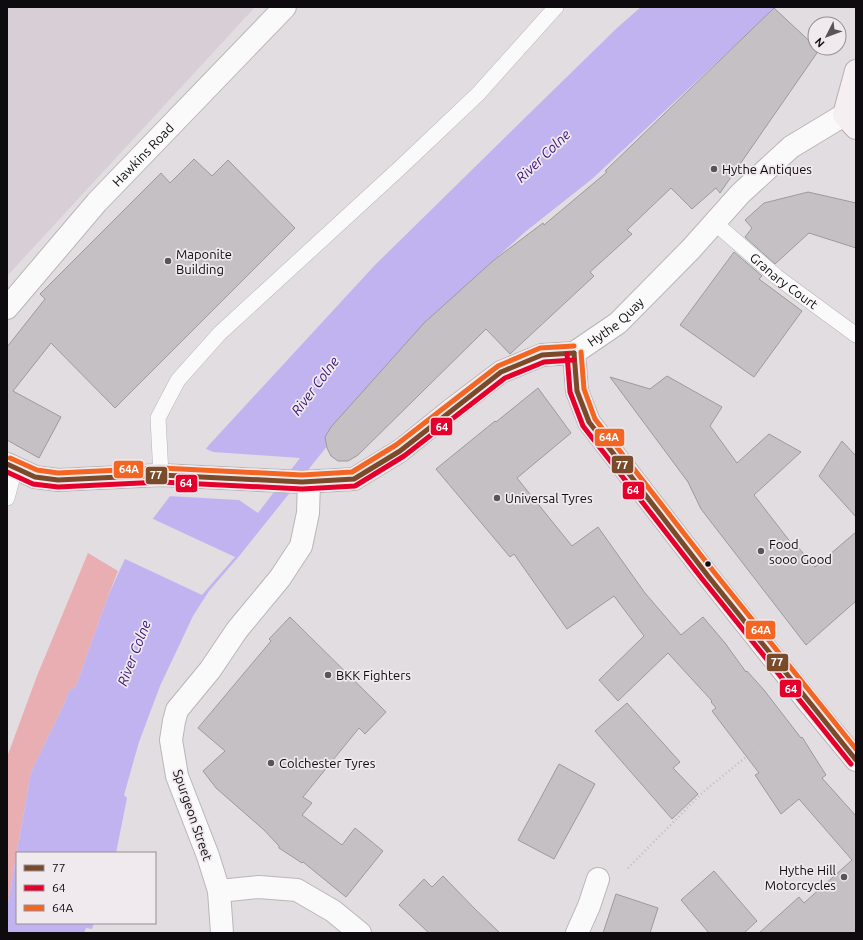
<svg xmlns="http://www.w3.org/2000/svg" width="863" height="940" viewBox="0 0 863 940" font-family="Ubuntu,sans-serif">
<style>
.built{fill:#d8ced5}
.forest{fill:#e8aeb1}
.water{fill:#c1b3f0}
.pier{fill:#e2dde0}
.building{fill:#c4c0c3;stroke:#9d9a9d}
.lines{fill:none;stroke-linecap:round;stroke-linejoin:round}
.lane-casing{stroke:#bab6b8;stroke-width:16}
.street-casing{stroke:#bab6b8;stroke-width:24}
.primary-casing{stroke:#b9adb1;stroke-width:24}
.path{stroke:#bfbebf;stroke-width:2.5;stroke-dasharray:1 3;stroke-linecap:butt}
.lane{stroke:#fbfafa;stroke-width:15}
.street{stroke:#fbfafa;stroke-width:22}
.primary{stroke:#f5eff1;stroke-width:22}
.bus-1-casing{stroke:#f0e9ee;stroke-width:8}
.bus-2-casing{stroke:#f0e9ee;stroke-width:8}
.bus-3-casing{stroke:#f0e9ee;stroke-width:8}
.bus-1{stroke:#7a4b2a;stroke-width:5}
.bus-2{stroke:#e4002b;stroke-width:5}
.bus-3{stroke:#f26522;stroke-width:5}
.poi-dot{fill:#585457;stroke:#f0e9ee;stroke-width:1.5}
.bus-dot{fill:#0d0b0d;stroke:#f0e9ee;stroke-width:1.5}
.labels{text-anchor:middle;stroke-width:3.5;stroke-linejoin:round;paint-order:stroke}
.street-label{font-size:13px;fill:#0d0b0d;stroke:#f0e9ee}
.poi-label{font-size:13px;fill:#0d0b0d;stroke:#f0e9ee;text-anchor:start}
.water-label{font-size:14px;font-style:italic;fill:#391175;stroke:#f0e9ee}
.line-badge{stroke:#f0e9ee;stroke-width:1.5}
.badge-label{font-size:11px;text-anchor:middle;font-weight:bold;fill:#fff}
</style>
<rect width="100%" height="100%" fill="#e2dde0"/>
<path class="built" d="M7 7H255L7 276Z"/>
<path class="forest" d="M88 553 118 571 108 596 76 686 69 691 64 704 31 772 7 909V757L37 676Z"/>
<path class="water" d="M641 7H776L592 179 525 232 461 290 400 355 240 555 209 591 193 616 160 686 139 742 124 795 127 798 116 853H17V923H94L92 929 86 928 84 933H7V909L31 772 64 704 69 691 76 686 108 596 129 550 209 445 375 265 536 107 618 27Z"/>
<g class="pier">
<path d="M204 448 213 452 300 458 258 513 239 500 167 496Z"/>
<path d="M151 518 235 557 202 595 123 558 127 549Z"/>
</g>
<g class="building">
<path d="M774 8 819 50 720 193 716 188 692 209 671 188 627 230 632 234 590 272 594 276 510 354 486 329 358 455 348 461H338L331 456 327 448 325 437 331 427 424 323 494 260 543 223 544 225 607 172 605 171Z"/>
<path d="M194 159 212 176 228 160 295 228 115 408 51 343 13 391 61 417 39 458 7 440V347L45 299 40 294 161 173 170 183Z"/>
<path d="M808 192 856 203V248L809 233 775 264 745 237 752 228 745 220 764 203Z"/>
<path d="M734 252 762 276 759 279 802 311 754 377 680 325Z"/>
<path d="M667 376 722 407 710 426 737 463 769 434 801 452 754 495 795 548 797 546 815 567 856 532V601L806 645 701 509 688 482 610 377 650 389Z"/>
<path d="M538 388 571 433 517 478 572 546 598 527 645 593 681 635 703 617 725 643 746 672 747 671 764 690 801 738 802 737 826 775 822 778 856 816V933H759L799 897 804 903 852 860 799 799 781 814 755 775 759 773 712 711 716 708 711 702 712 701 668 653 618 701 599 680 644 636 614 596 567 629 514 554 510 557 436 469 495 421 496 422Z"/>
<path d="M842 441 856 456V517L819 476Z"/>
<path d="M290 617 386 712 365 734 359 728 303 797 312 803 302 815 342 845 355 828 383 851 346 897 303 862 302 863 279 848V846L264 830 216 788 203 771 225 751 198 728 271 641 269 639Z"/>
<path d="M627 703 680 762 673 768 698 794 672 819 595 731Z"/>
<path d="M559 764 595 784 554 859 518 840Z"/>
<path d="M714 871 757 921 744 933H709L681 900Z"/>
<path d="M443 876 475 909 500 933H429L399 905 424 879 432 887Z"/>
<path d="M616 894 658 908 650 933H603Z"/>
</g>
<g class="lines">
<g class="lane-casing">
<g id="lane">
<path id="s1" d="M715 223 777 277 856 335"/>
<path d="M161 475 158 418 178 380 220 333 401 167 478 94 556 7"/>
<path d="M7 498 15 468"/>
</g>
</g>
<g class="street-casing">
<g id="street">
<path id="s2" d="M7 308 97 202 285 7"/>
<path d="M574 353 577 391 589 422 708 576 809 703 856 760"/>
<path id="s3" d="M7 464 35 477 58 480 161 475 302 482 354 479 400 451 451 410 501 372 542 355 574 353 618 323 691 249 740 194 791 147 844 115"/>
<path d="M219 891 259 887 297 890 333 911 360 933"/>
<path d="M222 933 219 891 208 856 177 776 171 740 174 721 177 710 210 670 237 630 280 578 301 546 308 513 309 482"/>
<path d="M577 933 589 906 598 879"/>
</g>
</g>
<g class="primary-casing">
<path id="primary" d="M856 71 844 115 856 128"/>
</g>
<path class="path" d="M628 868 703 792 762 744"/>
<use href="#lane" class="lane"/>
<use href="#street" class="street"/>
<use href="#primary" class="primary"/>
<g class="bus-1-casing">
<g id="bus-1">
<path d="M574 353 577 391 589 422 708 576 856 760"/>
<path d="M7 464 35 477 58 480 161 475 302 482 354 479 400 451 501 372 542 355 574 353"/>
</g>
</g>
<g class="bus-2-casing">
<g id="bus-2">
<path d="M567 354 570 392 583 426 703 580 851 764"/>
<path d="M7 472 33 484 58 487 161 482 302 489 355 486 404 456 505 378 544 362 574 360"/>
</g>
</g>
<g class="bus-3-casing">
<g id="bus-3">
<path d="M581 352 584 389 595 419 714 572 856 749"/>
<path d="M10 458 37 470 58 473 161 468 302 475 352 472 396 445 498 366 540 348 574 346"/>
</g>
</g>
<use href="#bus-1" class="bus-1"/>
<use href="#bus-2" class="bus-2"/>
<use href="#bus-3" class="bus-3"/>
</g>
<g class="poi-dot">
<circle cx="714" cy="169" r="4"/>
<circle cx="168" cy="261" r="4"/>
<circle cx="497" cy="498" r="4"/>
<circle cx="761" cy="551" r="4"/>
<circle cx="328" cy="675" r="4"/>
<circle cx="271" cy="763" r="4"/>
<circle cx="844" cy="877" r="4"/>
</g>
<circle class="bus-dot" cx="708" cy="564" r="3.5"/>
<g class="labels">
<g class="street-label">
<text dy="5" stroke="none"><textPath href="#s2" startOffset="205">Hawkins Road</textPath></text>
<text dy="5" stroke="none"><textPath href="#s1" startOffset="90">Granary Court</textPath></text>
<text dy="5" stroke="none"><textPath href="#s3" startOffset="661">Hythe Quay</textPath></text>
<text transform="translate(193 815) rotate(71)" y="5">Spurgeon Street</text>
</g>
<g class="poi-label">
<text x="722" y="174">Hythe Antiques</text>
<text x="176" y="259">Maponite<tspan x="176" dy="15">Building</tspan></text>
<text x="505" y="503">Universal Tyres</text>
<text x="769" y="549">Food<tspan x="769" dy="15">sooo Good</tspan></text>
<text x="336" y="680">BKK Fighters</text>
<text x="279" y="768">Colchester Tyres</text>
<text x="836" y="875" text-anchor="end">Hythe Hill<tspan x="836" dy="15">Motorcycles</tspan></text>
</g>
<g class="water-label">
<text transform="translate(543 156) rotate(-44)" y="5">River Colne</text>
<text transform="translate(315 386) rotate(-53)" y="5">River Colne</text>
<text transform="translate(134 653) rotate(-69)" y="5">River Colne</text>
</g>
</g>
<g class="line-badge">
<rect x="430" y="417" width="23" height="19" rx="4" fill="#e4002b"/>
<rect x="594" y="428" width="31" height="19" rx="4" fill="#f26522"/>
<rect x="611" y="455" width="23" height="19" rx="4" fill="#7a4b2a"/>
<rect x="113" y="460" width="31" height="19" rx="4" fill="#f26522"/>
<rect x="145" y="466" width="23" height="19" rx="4" fill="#7a4b2a"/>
<rect x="175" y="474" width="23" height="19" rx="4" fill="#e4002b"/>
<rect x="622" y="481" width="23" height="19" rx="4" fill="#e4002b"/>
<rect x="745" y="620" width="31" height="20" rx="4" fill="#f26522"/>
<rect x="766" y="653" width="23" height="19" rx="4" fill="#7a4b2a"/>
<rect x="779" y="679" width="23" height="19" rx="4" fill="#e4002b"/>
</g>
<g class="badge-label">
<text x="442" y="431">64</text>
<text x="609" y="441">64A</text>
<text x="622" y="469">77</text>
<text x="129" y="473">64A</text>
<text x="156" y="479">77</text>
<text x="186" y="487">64</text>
<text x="633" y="494">64</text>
<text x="761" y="634">64A</text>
<text x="777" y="666">77</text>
<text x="791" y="693">64</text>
</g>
<rect width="863" height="940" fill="none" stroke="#0d0b0d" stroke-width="16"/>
<rect x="16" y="852" width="140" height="72" fill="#f0e9ee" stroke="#959094"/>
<rect x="24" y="865" width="20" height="6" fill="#7a4b2a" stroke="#959094"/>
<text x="52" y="872" font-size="12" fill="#0d0b0d">77</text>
<rect x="24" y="885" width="20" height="6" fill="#e4002b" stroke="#959094"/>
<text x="52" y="892" font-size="12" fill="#0d0b0d">64</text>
<rect x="24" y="905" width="20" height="6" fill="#f26522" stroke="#959094"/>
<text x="52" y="912" font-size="12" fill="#0d0b0d">64A</text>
<g transform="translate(827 36) rotate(228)"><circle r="19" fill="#f0e9ee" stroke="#959094"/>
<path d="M0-3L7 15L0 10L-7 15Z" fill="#585457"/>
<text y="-6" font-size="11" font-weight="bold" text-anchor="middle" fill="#0d0b0d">N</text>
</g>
</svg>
